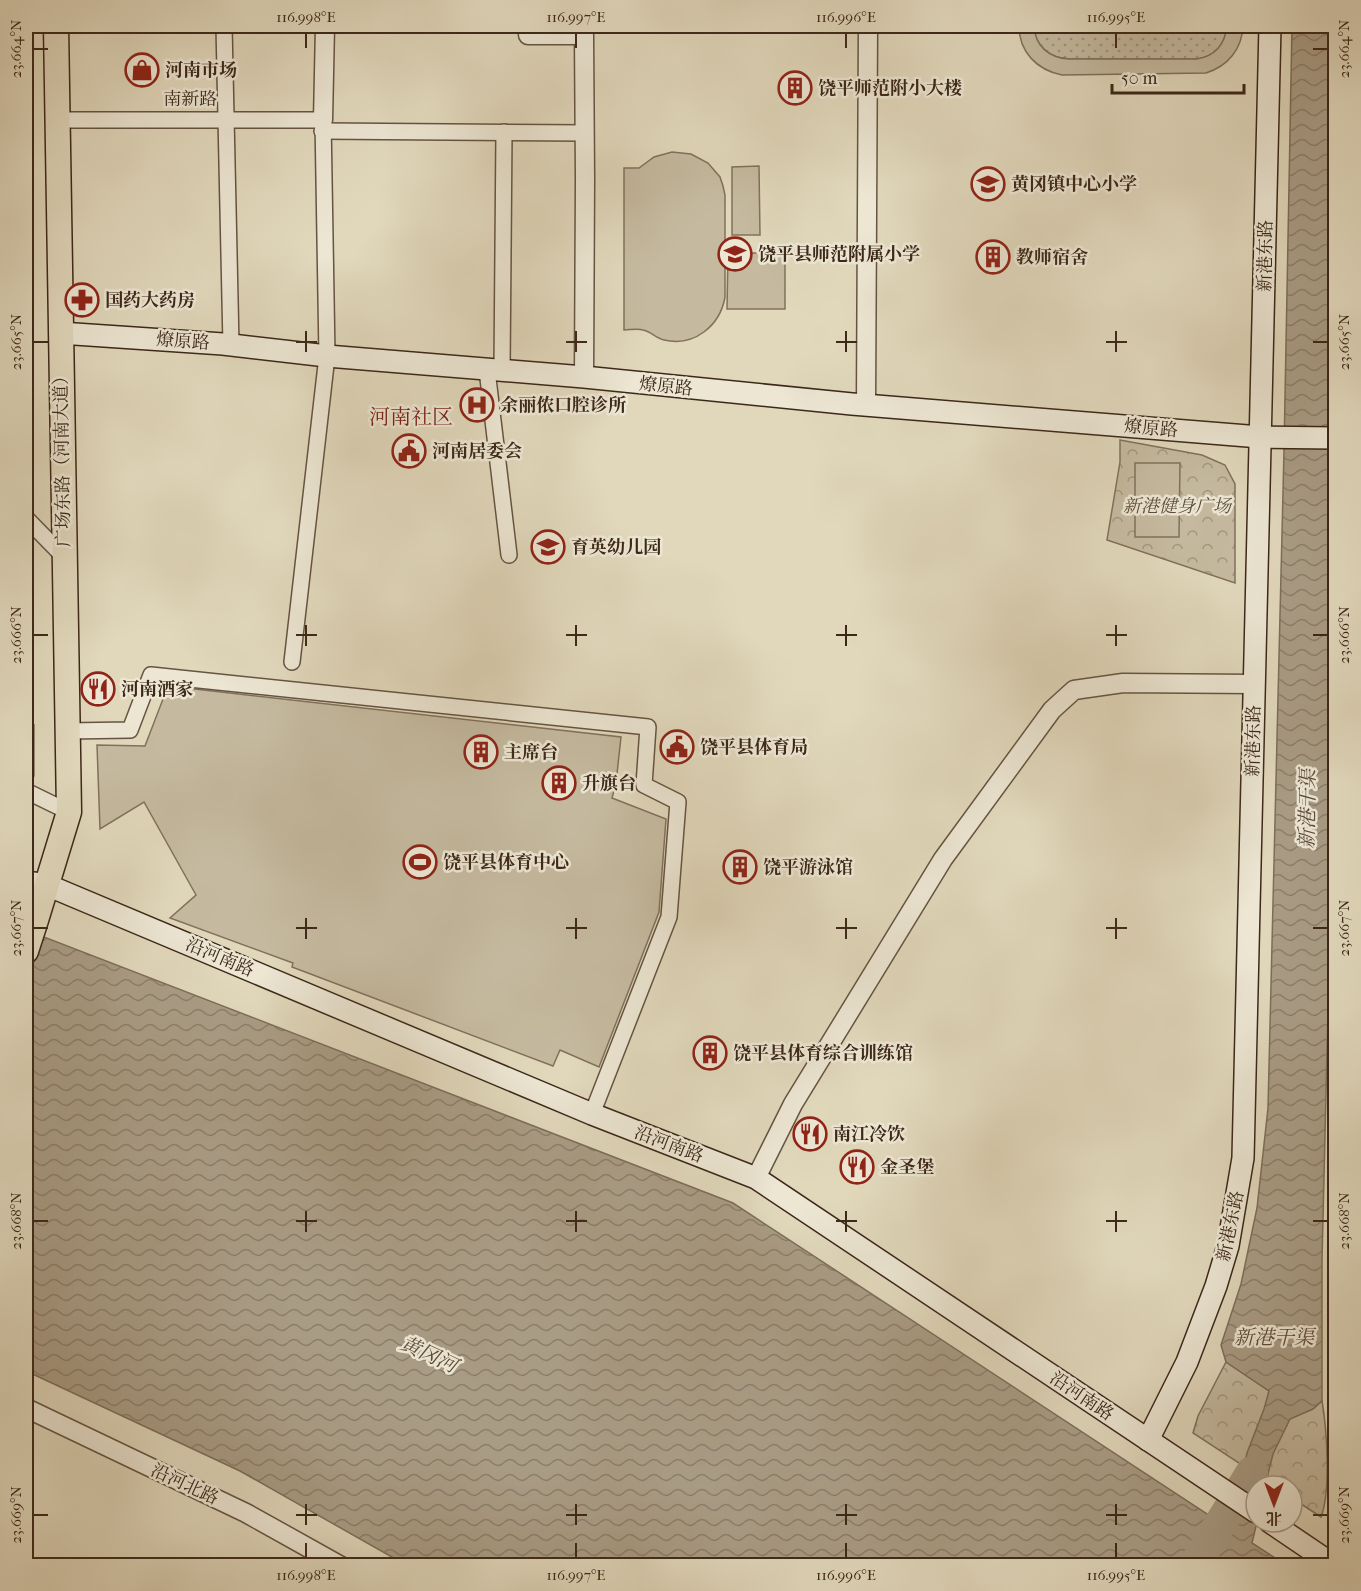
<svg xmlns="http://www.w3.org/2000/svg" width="1361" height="1591" viewBox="0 0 1361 1591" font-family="'IM FELL French Canon','Noto Serif SC',serif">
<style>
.grass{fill:url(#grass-dots);stroke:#80715c;stroke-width:1.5}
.park{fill:url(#park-crowns);stroke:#80715c;stroke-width:1.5}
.garden{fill:#c5baa0;stroke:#80715c;stroke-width:1.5}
.water{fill:url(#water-waves);stroke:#7d6e5a;stroke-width:1.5}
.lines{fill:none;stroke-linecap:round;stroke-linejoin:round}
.stream{stroke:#7d6e5a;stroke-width:5}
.river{stroke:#a99c85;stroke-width:32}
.minor-casing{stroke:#655442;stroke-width:18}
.tertiary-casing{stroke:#655442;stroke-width:21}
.secondary-casing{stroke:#3c2819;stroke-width:24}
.primary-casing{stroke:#3c2819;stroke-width:27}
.minor{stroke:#ece6d3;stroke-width:15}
.tertiary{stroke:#ece6d3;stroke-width:18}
.secondary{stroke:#ece6d3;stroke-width:21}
.primary{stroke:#e1d8bc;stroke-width:24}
.ticks{fill:none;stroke:#3c2819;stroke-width:2}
.labels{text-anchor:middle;stroke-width:5;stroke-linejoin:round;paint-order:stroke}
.poi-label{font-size:18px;font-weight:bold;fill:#3c2819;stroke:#ece6d3;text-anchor:start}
.street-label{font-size:18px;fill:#3c2819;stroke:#ece6d3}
.park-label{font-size:18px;font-style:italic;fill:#5e4c3b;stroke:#ece6d3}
.water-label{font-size:20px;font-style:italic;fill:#5d4b39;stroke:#ece6d3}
.quarter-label{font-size:21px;fill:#7a1f14;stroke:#ece6d3}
.neatline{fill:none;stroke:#3c2819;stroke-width:2}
.ticks-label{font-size:15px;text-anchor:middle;fill:#3c2819}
</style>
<defs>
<pattern id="grass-dots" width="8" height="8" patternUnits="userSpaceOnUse" patternTransform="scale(1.5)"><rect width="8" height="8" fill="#c5baa0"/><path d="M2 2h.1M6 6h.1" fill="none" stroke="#a19782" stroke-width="1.8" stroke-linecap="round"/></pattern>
<pattern id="park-crowns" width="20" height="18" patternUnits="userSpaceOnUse" patternTransform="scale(1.5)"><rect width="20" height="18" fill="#c5baa0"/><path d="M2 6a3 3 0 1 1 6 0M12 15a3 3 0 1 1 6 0" fill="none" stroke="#a19782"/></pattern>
<pattern id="water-waves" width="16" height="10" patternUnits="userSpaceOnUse" patternTransform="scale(1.5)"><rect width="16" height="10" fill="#a99c85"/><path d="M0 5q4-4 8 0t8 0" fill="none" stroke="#8b7f6c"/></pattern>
</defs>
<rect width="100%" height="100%" fill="#e1d8bc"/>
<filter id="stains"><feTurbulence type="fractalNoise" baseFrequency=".00333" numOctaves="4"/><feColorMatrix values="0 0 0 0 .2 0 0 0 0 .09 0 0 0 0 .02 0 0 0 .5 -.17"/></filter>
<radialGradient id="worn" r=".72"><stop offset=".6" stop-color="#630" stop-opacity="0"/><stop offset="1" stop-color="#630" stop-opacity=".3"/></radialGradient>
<g class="grass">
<path d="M1034 26H1227C1225 45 1215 56 1197 59H1069C1049 58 1035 46 1034 26Z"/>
<path d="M34 725V776L30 781 26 782V727Z"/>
</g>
<g class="park">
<path d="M1120 440 1202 455 1225 465 1235 484V583L1107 540 1120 462Z"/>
<path d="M1226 1362 1269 1391 1265 1409 1290 1418 1322 1401C1327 1430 1331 1491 1321 1517L1292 1498V1486H1274L1193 1433 1198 1416Z"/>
</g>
<g class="garden">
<path d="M1019 26H1034C1035 46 1049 58 1069 59H1197C1215 56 1225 44 1227 26H1243C1242 49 1228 66 1206 73L1062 75C1037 70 1019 52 1019 26Z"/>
<path d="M672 152 691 154 708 163 720 177 723 186 725 195V297C720 326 694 347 664 340 656 338 650 331 643 330 637 328 630 330 624 330V168H639L654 157Z"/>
<path d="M759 166 760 235H732V167Z"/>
<path d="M728 253H785V309H727Z"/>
<path d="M1135 463H1180L1179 537H1135Z"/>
<path d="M168 686 621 737 616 783 612 798 666 819 659 912 599 1067 560 1050 553 1066 292 967 293 963 170 918 196 895 144 802 100 829 97 745 145 746Z"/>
</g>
<path class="water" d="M1292 26H1335L1336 680 1322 1260V1401L1313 1409 1290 1419 1273 1454 1265 1486H1256L1257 1522 1252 1543 1286 1565H406L240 1471 26 1371V930L733 1203 1230 1529 1247 1453 1264 1409 1269 1391 1226 1362 1221 1345 1241 1284 1257 1208 1268 1108 1284 451Z"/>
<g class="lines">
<path class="stream" d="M510 26 519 28"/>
<path class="river" d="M1194 1566 1252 1472"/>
<g class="minor-casing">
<g id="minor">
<path d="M224 26 231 345"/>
<path d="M57 120H323L327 356 292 662"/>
<path d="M322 131 585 133"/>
<path d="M487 370 509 555"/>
<path d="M502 370 504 132"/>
<path d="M26 518 64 557"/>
<path d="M67 731 130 730 151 675 648 727 644 785 678 802 669 917 592 1114"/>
<path d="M26 791 69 812"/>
</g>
</g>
<g class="tertiary-casing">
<g id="tertiary">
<path d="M528 35H584L585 179 584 377"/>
<path d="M323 120 325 26"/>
<path d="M866 405 868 26"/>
<path d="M756 1178 793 1104 943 859 1052 710 1074 690 1123 683 1254 684"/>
<path d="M26 1408 246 1513 341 1566"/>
</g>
</g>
<g class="secondary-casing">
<g id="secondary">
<path d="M60 333 223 344 327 356 584 377 852 404 1260 437 1336 438"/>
<path d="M26 882 47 885 592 1114 756 1178 1256 1512"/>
<path d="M1148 1440 1187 1362 1216 1286 1228 1246 1243 1158 1270 26"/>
<path d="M1270 1522 1335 1566"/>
</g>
</g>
<g class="primary-casing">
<path id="primary" d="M26 951 36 920 69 812 56 26"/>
</g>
<use href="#minor" class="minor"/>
<use href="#tertiary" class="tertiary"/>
<use href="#secondary" class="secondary"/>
<use href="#primary" class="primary"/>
</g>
<path class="ticks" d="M306 33V48M576 33V48M846 33V48M1116 33V48M33 49H48M1313 49H1328M306 331V352M576 331V352M846 331V352M1116 331V352M33 342H48M296 342H317M566 342H587M836 342H857M1106 342H1127M1313 342H1328M306 625V646M576 625V646M846 625V646M1116 625V646M33 635H48M296 635H317M566 635H587M836 635H857M1106 635H1127M1313 635H1328M306 918V939M576 918V939M846 918V939M1116 918V939M33 928H48M296 928H317M566 928H587M836 928H857M1106 928H1127M1313 928H1328M306 1211V1232M576 1211V1232M846 1211V1232M1116 1211V1232M33 1221H48M296 1221H317M566 1221H587M836 1221H857M1106 1221H1127M1313 1221H1328M306 1504V1525M576 1504V1525M846 1504V1525M1116 1504V1525M33 1515H48M296 1515H317M566 1515H587M836 1515H857M1106 1515H1127M1313 1515H1328M306 1543V1558M576 1543V1558M846 1543V1558M1116 1543V1558"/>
<defs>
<g id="shop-ring" transform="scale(1.725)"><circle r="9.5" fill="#ece6d3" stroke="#8f2418" stroke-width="1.5"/><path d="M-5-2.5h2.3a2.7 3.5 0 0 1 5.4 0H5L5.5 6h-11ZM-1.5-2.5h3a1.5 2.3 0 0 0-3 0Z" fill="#8f2418"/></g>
<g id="building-ring" transform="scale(1.725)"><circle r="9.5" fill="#ece6d3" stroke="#8f2418" stroke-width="1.5"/><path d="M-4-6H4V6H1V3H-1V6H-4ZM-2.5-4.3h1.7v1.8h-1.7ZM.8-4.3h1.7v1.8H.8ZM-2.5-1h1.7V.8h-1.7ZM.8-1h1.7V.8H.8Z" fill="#8f2418"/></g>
<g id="school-ring" transform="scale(1.725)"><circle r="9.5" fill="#ece6d3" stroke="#8f2418" stroke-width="1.5"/><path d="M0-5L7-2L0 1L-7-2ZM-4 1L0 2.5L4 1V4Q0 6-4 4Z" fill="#8f2418"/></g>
<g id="pharmacy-ring" transform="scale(1.725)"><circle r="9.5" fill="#ece6d3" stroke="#8f2418" stroke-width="1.5"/><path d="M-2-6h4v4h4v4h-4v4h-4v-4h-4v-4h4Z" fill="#8f2418"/></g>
<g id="hospital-ring" transform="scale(1.725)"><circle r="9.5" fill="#ece6d3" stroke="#8f2418" stroke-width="1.5"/><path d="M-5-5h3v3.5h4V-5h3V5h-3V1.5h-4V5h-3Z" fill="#8f2418"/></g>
<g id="civic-ring" transform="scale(1.725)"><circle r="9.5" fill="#ece6d3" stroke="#8f2418" stroke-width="1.5"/><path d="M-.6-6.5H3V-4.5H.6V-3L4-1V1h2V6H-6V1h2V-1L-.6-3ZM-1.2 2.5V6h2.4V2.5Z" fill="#8f2418"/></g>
<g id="restaurant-ring" transform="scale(1.725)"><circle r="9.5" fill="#ece6d3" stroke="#8f2418" stroke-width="1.5"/><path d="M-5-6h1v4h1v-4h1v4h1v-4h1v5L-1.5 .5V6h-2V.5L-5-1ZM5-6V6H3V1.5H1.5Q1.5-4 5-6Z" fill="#8f2418"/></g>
<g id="stadium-ring" transform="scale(1.725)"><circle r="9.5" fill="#ece6d3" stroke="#8f2418" stroke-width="1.5"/><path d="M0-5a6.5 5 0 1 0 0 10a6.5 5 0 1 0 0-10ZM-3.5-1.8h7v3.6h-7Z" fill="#8f2418"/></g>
</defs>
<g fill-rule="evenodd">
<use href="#shop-ring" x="142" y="70"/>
<use href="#building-ring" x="795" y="88"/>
<use href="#school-ring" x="988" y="184"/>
<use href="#school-ring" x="735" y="254"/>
<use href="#building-ring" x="993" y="257"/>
<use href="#pharmacy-ring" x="82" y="300"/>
<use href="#hospital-ring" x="477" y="405"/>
<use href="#civic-ring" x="409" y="451"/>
<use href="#school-ring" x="548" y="547"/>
<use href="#restaurant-ring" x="98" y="689"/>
<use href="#civic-ring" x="677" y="747"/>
<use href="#building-ring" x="481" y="752"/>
<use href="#building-ring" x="559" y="783"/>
<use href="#stadium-ring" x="420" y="862"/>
<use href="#building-ring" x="740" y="867"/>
<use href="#building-ring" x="710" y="1053"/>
<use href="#restaurant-ring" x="810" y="1134"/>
<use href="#restaurant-ring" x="857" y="1167"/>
</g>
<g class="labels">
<g class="poi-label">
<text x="165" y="76">河南市场</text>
<text x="818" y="94">饶平师范附小大楼</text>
<text x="1011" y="190">黄冈镇中心小学</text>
<text x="758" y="260">饶平县师范附属小学</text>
<text x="1016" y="263">教师宿舍</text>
<text x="105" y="306">国药大药房</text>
<text x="500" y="411">余丽侬口腔诊所</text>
<text x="432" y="457">河南居委会</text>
<text x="571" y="553">育英幼儿园</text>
<text x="121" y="695">河南酒家</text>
<text x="700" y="753">饶平县体育局</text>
<text x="504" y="758">主席台</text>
<text x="582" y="789">升旗台</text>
<text x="443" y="868">饶平县体育中心</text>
<text x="763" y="873">饶平游泳馆</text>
<text x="733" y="1059">饶平县体育综合训练馆</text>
<text x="833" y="1140">南江冷饮</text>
<text x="880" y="1173">金圣堡</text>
</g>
<g class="street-label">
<text x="190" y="105">南新路</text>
<text transform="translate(1265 256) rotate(-89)" y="6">新港东路</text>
<text transform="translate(183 341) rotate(4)" y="6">燎原路</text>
<text transform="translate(666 386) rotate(6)" y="6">燎原路</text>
<text transform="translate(1151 428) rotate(5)" y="6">燎原路</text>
<text transform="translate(62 457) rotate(-91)" y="6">广场东路（河南大道）</text>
<text transform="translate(1253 741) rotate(-89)" y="6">新港东路</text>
<text transform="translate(220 957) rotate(23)" y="6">沿河南路</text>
<text transform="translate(669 1144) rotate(21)" y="6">沿河南路</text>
<text transform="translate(1230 1226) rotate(-78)" y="6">新港东路</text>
<text transform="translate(1082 1396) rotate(34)" y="6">沿河南路</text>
<text transform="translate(185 1484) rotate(25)" y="6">沿河北路</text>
</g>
<g class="park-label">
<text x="1177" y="512">新港健身广场</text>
</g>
<g class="water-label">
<text transform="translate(1307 809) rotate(-89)" y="7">新港干渠</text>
<text x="1274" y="1344">新港干渠</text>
<text transform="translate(429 1354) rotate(25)" y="7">黄冈河</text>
</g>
<g class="quarter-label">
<text x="411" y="424">河南社区</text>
</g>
</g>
<rect width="1361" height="1591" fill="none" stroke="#e1d8bc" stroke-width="66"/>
<g transform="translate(1274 1504) rotate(180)"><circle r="28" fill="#ece6d3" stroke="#a69a89" stroke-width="1.5"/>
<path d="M0-4.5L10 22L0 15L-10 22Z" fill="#8f2418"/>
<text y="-9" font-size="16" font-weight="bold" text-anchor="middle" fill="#3c2819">北</text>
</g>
<path d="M1112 84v9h132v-9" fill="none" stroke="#3c2819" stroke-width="3"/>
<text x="1121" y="84" font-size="18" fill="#3c2819" stroke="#ece6d3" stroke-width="4.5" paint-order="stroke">50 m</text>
<rect x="33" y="33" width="1295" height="1525" class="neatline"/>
<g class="ticks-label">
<text x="306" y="22">116.998°E</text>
<text x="576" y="22">116.997°E</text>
<text x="846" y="22">116.996°E</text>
<text x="1116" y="22">116.995°E</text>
<text transform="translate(1344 49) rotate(-90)" y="5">23.664°N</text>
<text transform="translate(16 49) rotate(-90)" y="5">23.664°N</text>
<text transform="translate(1344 342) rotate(-90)" y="5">23.665°N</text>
<text transform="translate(16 342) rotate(-90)" y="5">23.665°N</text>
<text transform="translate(1344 635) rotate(-90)" y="5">23.666°N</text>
<text transform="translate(16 635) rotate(-90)" y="5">23.666°N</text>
<text transform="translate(1344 928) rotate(-90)" y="5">23.667°N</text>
<text transform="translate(16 928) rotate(-90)" y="5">23.667°N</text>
<text transform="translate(1344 1221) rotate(-90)" y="5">23.668°N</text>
<text transform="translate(16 1221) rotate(-90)" y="5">23.668°N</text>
<text transform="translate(1344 1515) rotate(-90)" y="5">23.669°N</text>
<text transform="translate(16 1515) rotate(-90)" y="5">23.669°N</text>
<text x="306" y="1580">116.998°E</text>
<text x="576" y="1580">116.997°E</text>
<text x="846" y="1580">116.996°E</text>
<text x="1116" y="1580">116.995°E</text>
</g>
<rect width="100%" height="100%" filter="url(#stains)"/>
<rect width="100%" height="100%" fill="url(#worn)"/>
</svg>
